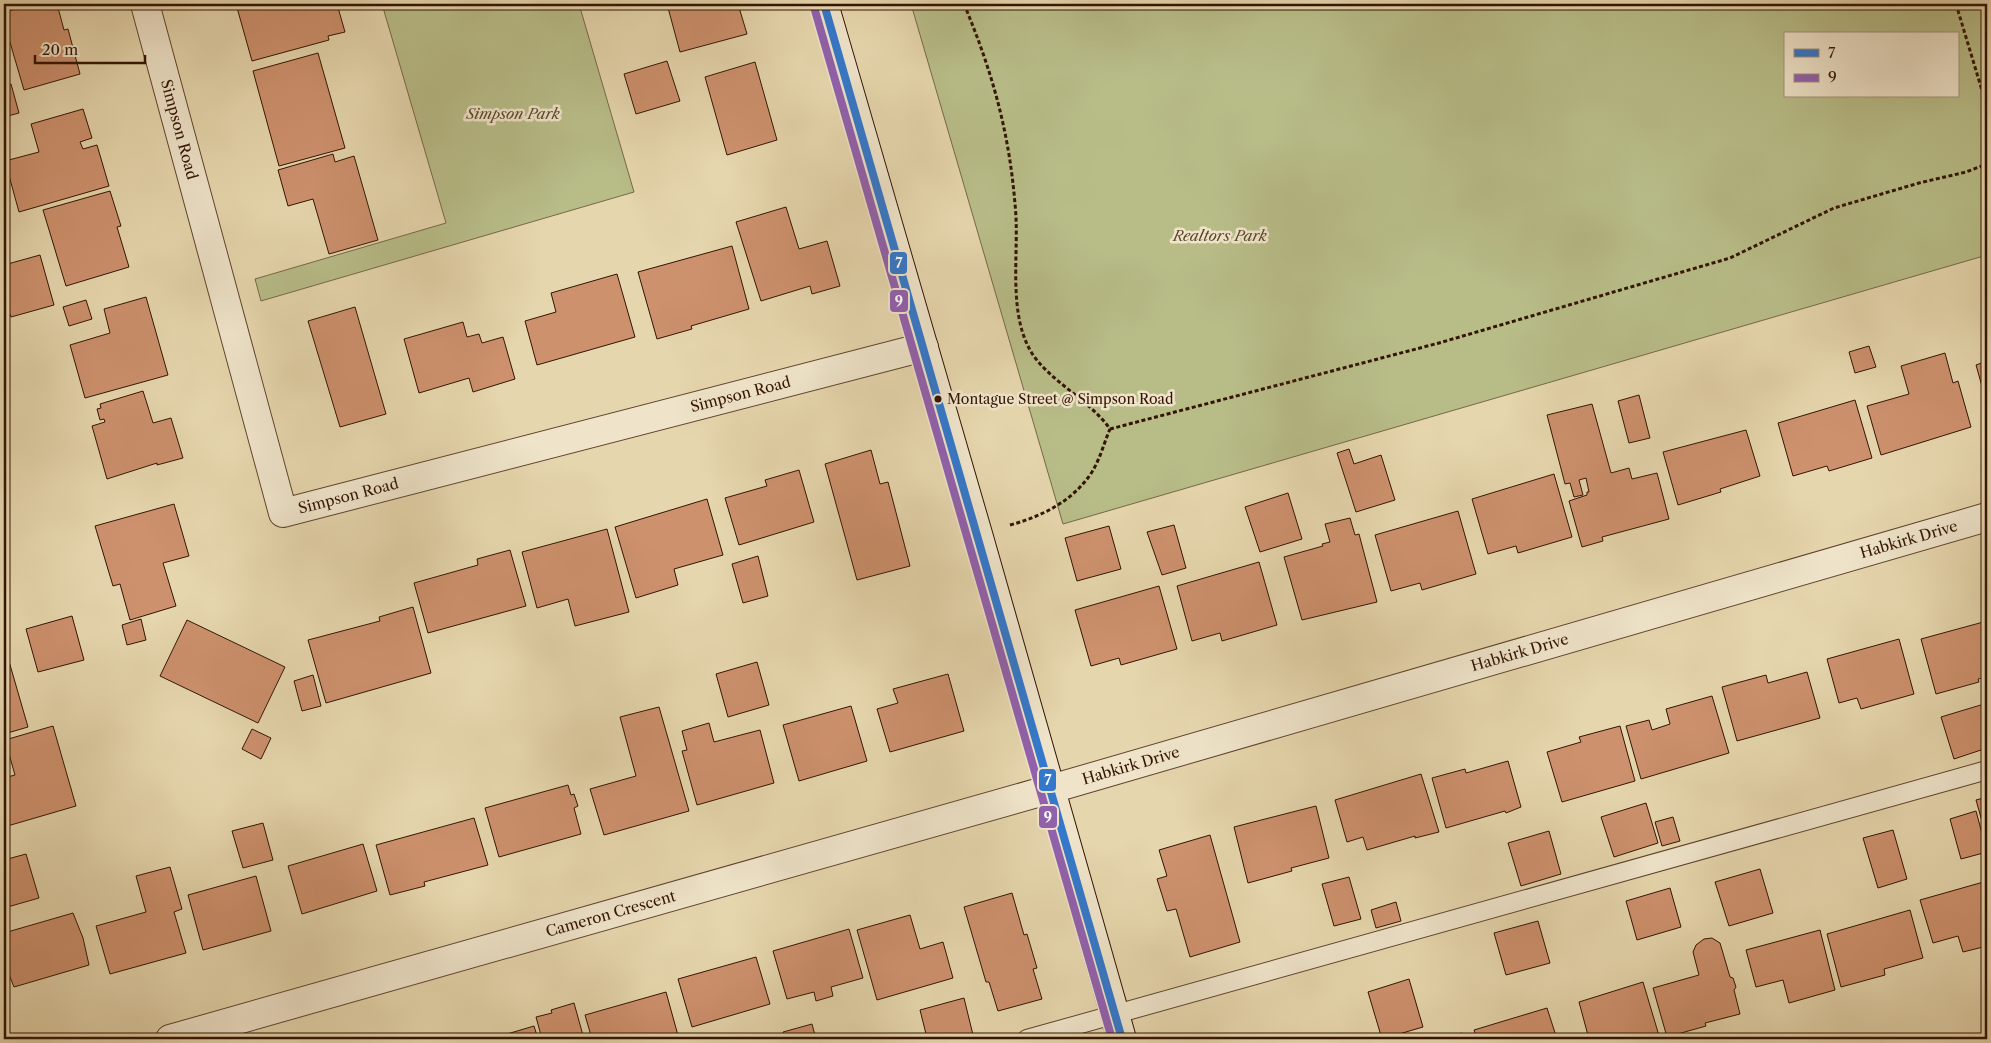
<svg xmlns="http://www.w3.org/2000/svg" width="1991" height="1043" viewBox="0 0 1991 1043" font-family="'Libre Caslon Text',serif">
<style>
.green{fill:#b8bd88;stroke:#766846;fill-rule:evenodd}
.building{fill:#cd916d;stroke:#331403}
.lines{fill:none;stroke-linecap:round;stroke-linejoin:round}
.lane-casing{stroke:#60442e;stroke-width:20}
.street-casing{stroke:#60442e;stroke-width:30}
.secondary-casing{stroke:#331403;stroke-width:30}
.path{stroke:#331403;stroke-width:3;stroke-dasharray:4 2.5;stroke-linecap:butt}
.lane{stroke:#efe4ca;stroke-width:18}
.street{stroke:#efe4ca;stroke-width:28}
.secondary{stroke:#efe4ca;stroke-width:28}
.bus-1-casing{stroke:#efe4ca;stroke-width:11}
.bus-2-casing{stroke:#efe4ca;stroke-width:11}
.bus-1{stroke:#3478cb;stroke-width:8}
.bus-2{stroke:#9161ad;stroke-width:8}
.bus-dot{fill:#331403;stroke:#efe4ca;stroke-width:2}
.labels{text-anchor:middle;stroke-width:5;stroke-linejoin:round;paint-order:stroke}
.bus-label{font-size:14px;fill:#331403;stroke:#efe4ca;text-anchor:start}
.park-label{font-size:15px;font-style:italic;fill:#5b472b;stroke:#efe4ca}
.street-label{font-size:15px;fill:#331403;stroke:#efe4ca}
.line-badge{stroke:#efe4ca;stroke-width:2}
.badge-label{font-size:14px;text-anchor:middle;font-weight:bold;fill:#fff}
</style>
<rect width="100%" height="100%" fill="#e6d6ad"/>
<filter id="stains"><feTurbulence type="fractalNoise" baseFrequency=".004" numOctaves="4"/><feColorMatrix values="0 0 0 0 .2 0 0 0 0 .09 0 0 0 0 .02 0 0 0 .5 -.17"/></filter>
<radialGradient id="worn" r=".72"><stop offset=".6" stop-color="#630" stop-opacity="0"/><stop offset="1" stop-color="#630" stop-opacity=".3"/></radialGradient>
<g class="green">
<path d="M382 4H579L634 192 261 301 255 279 446 223Z"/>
<path d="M911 4H1987V255L1063 524ZM1785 34H1957V96H1785Z"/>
</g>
<g class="building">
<path d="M33 4H57L64 30 68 29 80 74 24 90 4 22V12Z"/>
<path d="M236 4H337L345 32 328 36 329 40 252 61Z"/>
<path d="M667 4H738L747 34 680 52Z"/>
<path d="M318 53 345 148 279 166 253 71Z"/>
<path d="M667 61 680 101 636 114 624 74Z"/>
<path d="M755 62 777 140 727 155 705 77Z"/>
<path d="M11 84 19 113 4 117V86Z"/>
<path d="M83 109 92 138 80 142 83 149 97 145 109 186 19 212 5 161 39 152 31 124Z"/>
<path d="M333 154 335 162 354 156 378 240 329 254 313 199 288 206 278 170Z"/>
<path d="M110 191 121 226 117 227 129 267 66 286 43 210Z"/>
<path d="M786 207 799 249 827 241 840 286 812 294 810 286 761 301 736 222Z"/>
<path d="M732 246 749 309 691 326 692 329 657 339 638 272Z"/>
<path d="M40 255 54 305 11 317 10 314 4 316V265Z"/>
<path d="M617 274 635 337 537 365 525 321 556 312 551 293Z"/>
<path d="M146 297 168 375 85 398 70 345 110 333 104 309Z"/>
<path d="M86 300 92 319 69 326 63 307Z"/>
<path d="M355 307 386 414 340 427 308 321Z"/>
<path d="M463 322 467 337 479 334 482 343 503 337 515 379 473 392 469 378 419 393 404 339Z"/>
<path d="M1869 346 1876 367 1855 373 1849 352Z"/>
<path d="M1945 353 1953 383 1958 381 1971 427 1881 455 1867 406 1909 394 1901 366Z"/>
<path d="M1987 361V404L1976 365Z"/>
<path d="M143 391 153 423 171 418 183 458 157 465V463L107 479 92 426 105 422 104 419 100 420 97 409 101 408 100 404Z"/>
<path d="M1639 395 1650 438 1629 443 1618 401Z"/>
<path d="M1855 400 1872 458 1829 471 1827 466 1793 476 1778 423Z"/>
<path d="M1592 404 1611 473 1629 468 1632 479 1657 473 1669 519 1602 537 1603 541 1582 547 1569 501 1587 495V492H1589L1586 478 1579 480 1583 495 1574 497 1570 483 1565 484 1547 415Z"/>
<path d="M1746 430 1760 476 1720 489 1721 492 1678 505 1663 452Z"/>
<path d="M1349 449 1354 464 1381 455 1395 500 1356 512 1337 453Z"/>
<path d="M871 450 880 484 888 482 910 566 857 580 825 464Z"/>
<path d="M799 470 814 522 739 545 725 498 767 486 765 480Z"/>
<path d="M1554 474 1572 537 1518 553 1516 546 1488 554 1472 499Z"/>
<path d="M1288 493 1302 539 1260 552 1245 507Z"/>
<path d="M707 499 723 555 674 569 678 585 636 598 615 527Z"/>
<path d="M174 504 189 556 163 563 176 606 130 620 120 584 113 586 95 526Z"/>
<path d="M1458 511 1476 574 1422 590 1420 583 1391 591 1375 535Z"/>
<path d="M1350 518 1355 535 1359 534 1377 602 1302 620 1284 557 1323 546 1322 544 1330 542 1325 524Z"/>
<path d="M1174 525 1186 568 1162 575 1147 532Z"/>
<path d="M1109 526 1121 569 1077 581 1065 538Z"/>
<path d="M607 529 629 612 575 626 568 599 537 608 522 552Z"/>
<path d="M510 550 526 606 428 633 414 583 478 565 477 559Z"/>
<path d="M758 556 768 596 743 603 732 564Z"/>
<path d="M1259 562 1277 625 1222 641 1220 633 1192 641 1177 586Z"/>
<path d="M1159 586 1177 649 1121 665 1119 658 1091 666 1075 610Z"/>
<path d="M4 607 9 626 4 628Z"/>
<path d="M413 607 431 673 326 703 308 640 380 621 379 617Z"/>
<path d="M72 616 84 660 38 672 26 629Z"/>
<path d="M141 619 146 640 127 645 122 625Z"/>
<path d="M187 620 285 667 258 723 160 676Z"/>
<path d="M1987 621V677L1978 679 1979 682 1936 694 1921 639Z"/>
<path d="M1899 639 1914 694 1861 709 1857 698 1839 703 1827 659Z"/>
<path d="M6 651 28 727 4 734V652Z"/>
<path d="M757 662 769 705 728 717 716 674Z"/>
<path d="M1807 672 1820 718 1737 741 1722 687 1766 675 1768 683Z"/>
<path d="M948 674 964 731 890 752 877 709 898 703 893 689Z"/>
<path d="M313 675 321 706 302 711 294 681Z"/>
<path d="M1712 696 1729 753 1641 779 1626 726 1649 720 1652 730 1670 724 1666 709Z"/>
<path d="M1984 704 1987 713V748L1954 759 1941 717Z"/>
<path d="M851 706 867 761 799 781 783 725Z"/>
<path d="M659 707 689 811 604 835 590 789 636 776 620 717Z"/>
<path d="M709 723 714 742 760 730 774 783 697 805 682 751 687 750 682 731Z"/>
<path d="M53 726 76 806 4 827V778L15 775 5 740Z"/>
<path d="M1620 726 1635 781 1562 802 1547 752 1581 742 1579 737Z"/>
<path d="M252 729 271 738 261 759 242 749Z"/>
<path d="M1508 761 1521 807 1506 813 1505 811 1446 828 1432 778 1465 769 1466 773Z"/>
<path d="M1421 774 1439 832 1415 838V836L1367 850 1363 837 1347 842 1335 800Z"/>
<path d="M568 785 571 795 574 794 578 806 574 808 581 834 499 857 485 808Z"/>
<path d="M1987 797V839L1976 800Z"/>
<path d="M1646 803 1658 843 1614 857 1601 817Z"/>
<path d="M1316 806 1329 858 1291 868 1292 871 1248 883 1234 827Z"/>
<path d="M1976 811 1987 852 1961 859 1950 819Z"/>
<path d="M1673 817 1680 841 1662 846 1655 822Z"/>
<path d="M474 818 488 865 424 882 425 886 390 895 376 845Z"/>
<path d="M263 823 273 860 243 868 232 831Z"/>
<path d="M1893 830 1907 879 1878 888 1863 838Z"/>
<path d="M1549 831 1561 874 1521 886 1508 843Z"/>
<path d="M1210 835 1240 942 1190 957 1176 909 1167 911 1157 879 1167 876 1159 850Z"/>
<path d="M363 844 377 891 302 914 288 866Z"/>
<path d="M26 854 39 898 4 908V860Z"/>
<path d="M170 867 182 909 174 912 186 953 110 974 96 926 146 912 136 876Z"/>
<path d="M1760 869 1773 913 1729 926 1715 882Z"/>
<path d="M256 876 271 931 203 950 188 895Z"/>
<path d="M1349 877 1361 919 1334 926 1322 884Z"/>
<path d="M1987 881V946L1963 952 1958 936 1933 943 1920 900Z"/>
<path d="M1670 888 1681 927 1637 940 1626 901Z"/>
<path d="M1012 893 1024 935 1027 934 1037 968 1033 969 1042 999 998 1011 989 982H986L964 907Z"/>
<path d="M1396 902 1401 921 1376 928 1371 910Z"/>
<path d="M1910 910 1923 958 1884 969 1885 975 1841 987 1827 934Z"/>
<path d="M73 913 83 938 89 965 14 987 4 962V933Z"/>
<path d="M910 915 920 949 943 942 953 978 877 1000 857 930Z"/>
<path d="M1538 921 1550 963 1506 975 1494 933Z"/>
<path d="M849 929 863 978 831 987 833 996 816 1001 814 992 787 999 773 951Z"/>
<path d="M1820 930 1835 990 1789 1003 1783 980 1756 987 1746 950Z"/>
<path d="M1712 938 1720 943 1730 977 1733 978 1736 987 1734 990 1740 1014 1705 1023 1706 1026 1667 1037 1653 988 1699 975 1693 952 1696 945 1704 939Z"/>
<path d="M756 957 770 1004 692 1027 678 979Z"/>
<path d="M1409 979 1423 1027 1382 1039 1368 992Z"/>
<path d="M1643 982 1660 1039H1589L1579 1002Z"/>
<path d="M666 992 679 1039H592L585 1015Z"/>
<path d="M964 998 974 1039H917V1037L926 1034 920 1010Z"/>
<path d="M574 1003 584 1039H542L536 1017 552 1013 551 1010Z"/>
<path d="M1547 1008 1557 1039H1477L1474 1030Z"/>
<path d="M812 1024 816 1039H785L783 1032Z"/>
<path d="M534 1026 538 1039H498L497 1037Z"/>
<path d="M1462 1033 1464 1039H1438Z"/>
</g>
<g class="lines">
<g class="lane-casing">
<path id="lane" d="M1027 1039 1987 770"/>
</g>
<g class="street-casing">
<g id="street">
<path id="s1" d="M145 4 283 513 924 347"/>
<path id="s2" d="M170 1039 1051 789 1987 517"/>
</g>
</g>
<g class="secondary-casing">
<path id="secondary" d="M824 4 978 534 1122 1039"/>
</g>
<g class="path">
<path d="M964 4C992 71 1009 131 1015 204 1020 250 1007 308 1030 350 1047 380 1088 398 1110 429"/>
<path d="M1956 4 1987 107"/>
<path d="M1110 429 1439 343 1730 258 1834 208 1919 183 1966 172 1987 164"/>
<path d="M1010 525C1043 516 1073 501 1092 472 1100 459 1104 443 1110 429"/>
</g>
<use href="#lane" class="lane"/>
<use href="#street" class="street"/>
<use href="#secondary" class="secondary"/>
<g class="bus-1-casing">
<path id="bus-1" d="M824 4 1122 1039"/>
</g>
<g class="bus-2-casing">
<path id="bus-2" d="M814 7 1112 1039"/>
</g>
<use href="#bus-1" class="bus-1"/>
<use href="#bus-2" class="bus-2"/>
</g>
<circle class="bus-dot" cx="938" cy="399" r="4.5"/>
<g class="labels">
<g class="bus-label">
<text x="947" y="404">Montague Street @ Simpson Road</text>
</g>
<g class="park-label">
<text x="513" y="119">Simpson Park</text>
<text x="1220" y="241">Realtors Park</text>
</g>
<g class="street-label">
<text dy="5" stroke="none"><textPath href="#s1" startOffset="130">Simpson Road</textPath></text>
<text dy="5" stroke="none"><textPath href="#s1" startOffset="1000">Simpson Road</textPath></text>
<text dy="5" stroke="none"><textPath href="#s1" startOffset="595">Simpson Road</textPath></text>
<text dy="5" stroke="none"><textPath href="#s2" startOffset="1809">Habkirk Drive</textPath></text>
<text dy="5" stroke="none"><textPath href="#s2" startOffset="1404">Habkirk Drive</textPath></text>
<text dy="5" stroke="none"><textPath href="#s2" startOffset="999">Habkirk Drive</textPath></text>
<text dy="5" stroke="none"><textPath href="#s2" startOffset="458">Cameron Crescent</textPath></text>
</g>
</g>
<g class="line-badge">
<rect x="889" y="251" width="19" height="24" rx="5" fill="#3478cb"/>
<rect x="889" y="289" width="20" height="24" rx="5" fill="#9161ad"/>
<rect x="1038" y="768" width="19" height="24" rx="5" fill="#3478cb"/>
<rect x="1038" y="805" width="20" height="24" rx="5" fill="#9161ad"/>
</g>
<g class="badge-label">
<text x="899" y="268">7</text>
<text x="899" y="306">9</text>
<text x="1048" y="785">7</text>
<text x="1048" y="822">9</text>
</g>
<rect width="1991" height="1043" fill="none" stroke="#e6d6ad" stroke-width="20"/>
<rect x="5" y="5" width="1981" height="1033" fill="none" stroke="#331403" stroke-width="2.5"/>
<rect x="10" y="10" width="1971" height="1023" fill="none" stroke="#331403"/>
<rect x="1784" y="32" width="175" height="65" fill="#efe4ca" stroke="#a4917a"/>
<rect x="1794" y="49" width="25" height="8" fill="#3478cb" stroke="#a4917a"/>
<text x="1828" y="58" font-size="15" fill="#331403">7</text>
<rect x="1794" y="74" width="25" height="8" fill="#9161ad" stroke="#a4917a"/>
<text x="1828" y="82" font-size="15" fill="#331403">9</text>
<path d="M35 55v8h110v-8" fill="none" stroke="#331403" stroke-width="2.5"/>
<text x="42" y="55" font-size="15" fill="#331403" stroke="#efe4ca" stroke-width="4" paint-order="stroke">20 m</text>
<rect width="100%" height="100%" filter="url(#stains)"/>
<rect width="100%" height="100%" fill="url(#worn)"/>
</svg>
